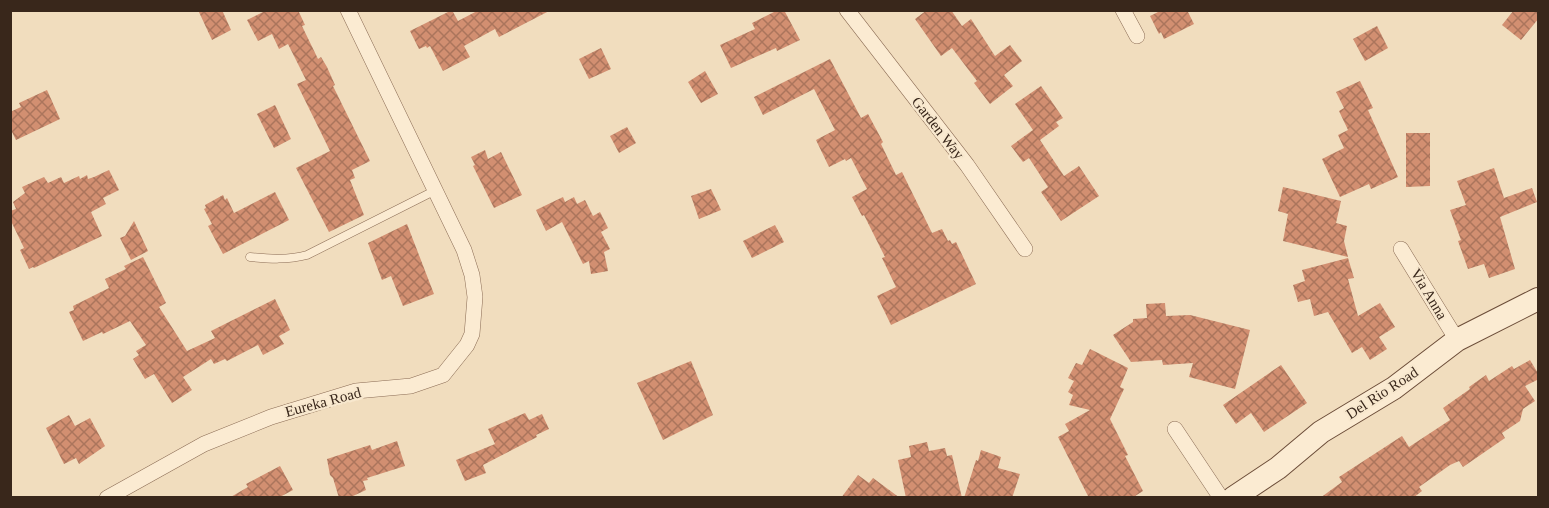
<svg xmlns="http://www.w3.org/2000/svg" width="1549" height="508" viewBox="0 0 1549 508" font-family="Georgia,serif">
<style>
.building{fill:url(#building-cross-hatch)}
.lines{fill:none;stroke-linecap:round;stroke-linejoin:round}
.service-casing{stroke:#8b6c55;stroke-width:9}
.minor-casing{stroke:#8b6c55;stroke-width:16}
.secondary-casing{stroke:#6c4d39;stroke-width:24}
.service{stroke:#fbebd2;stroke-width:8}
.minor{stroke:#fbebd2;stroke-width:15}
.secondary{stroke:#fbebd2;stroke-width:22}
.labels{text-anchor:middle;stroke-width:4.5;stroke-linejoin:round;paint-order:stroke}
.street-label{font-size:15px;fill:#39271b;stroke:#f8e8ce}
</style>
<defs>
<pattern id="building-cross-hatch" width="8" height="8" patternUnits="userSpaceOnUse" patternTransform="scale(1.5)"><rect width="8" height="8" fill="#d28f71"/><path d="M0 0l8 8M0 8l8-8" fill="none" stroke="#ab755c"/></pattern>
</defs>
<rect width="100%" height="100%" fill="#f1ddbe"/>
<g class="building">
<path d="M198 10H222L231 30 212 40Z"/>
<path d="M267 10H298L305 25 302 26 318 59 321 57 327 67 335 85 333 86 370 161 352 170 355 178 350 180 364 215 329 232 296 168 330 151 297 84 306 80 288 44 279 49 272 34 258 41 247 20Z"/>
<path d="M452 10 458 21 479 10H551L499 37 495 29 464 46 470 57 443 71 430 46 427 48 426 46 419 49 410 31Z"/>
<path d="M778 10H784L800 40 777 51 776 48 731 68 720 45 755 29 752 23Z"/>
<path d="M927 10H951L962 26 971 19 995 56 1010 45 1022 61 1004 75 1013 86 990 104 974 83 977 81 952 48 941 56 915 19Z"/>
<path d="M1162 10H1187L1194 24 1164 39 1161 32 1159 34 1150 16Z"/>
<path d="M1514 10H1539V18L1521 40 1502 25Z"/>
<path d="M1377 26 1388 48 1365 61 1353 39Z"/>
<path d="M601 48 611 69 589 79 579 59Z"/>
<path d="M830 59 861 118 868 114 883 142 881 144 896 175 902 172 932 233 942 229 948 241 950 240 952 244 956 242 976 284 891 325 877 296 896 287 882 258 885 257 864 215 862 216 852 197 867 189 851 158 846 161 845 159 829 167 816 140 835 130 814 89 763 115 754 97Z"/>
<path d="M705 71 718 94 701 103 688 82Z"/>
<path d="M1360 81 1373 108 1368 110 1398 177 1371 189 1369 184 1340 197 1322 159 1344 148 1338 135 1348 130 1339 111 1344 108 1336 92Z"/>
<path d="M1041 86 1063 118 1056 122 1059 126 1040 140 1064 176 1079 166 1099 196 1061 221 1041 192 1048 187 1029 158 1023 162 1011 146 1033 130 1015 104Z"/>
<path d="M47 90 60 119 16 140 10 128V112L21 107 19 103Z"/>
<path d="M275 105 291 139 274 148 257 114Z"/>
<path d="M627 127 636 143 619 153 610 136Z"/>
<path d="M1406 133H1430V186L1406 187Z"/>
<path d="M485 150 488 159 501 152 522 195 494 208 473 166 475 165 471 157Z"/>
<path d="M1494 168 1504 198 1532 188 1537 202 1500 217 1515 269 1489 278 1484 264 1468 269 1458 241 1461 240 1450 210 1466 205 1457 181Z"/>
<path d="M109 170 119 190 103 198 106 204 91 212 102 236 34 268 33 267 29 269 20 250 24 248 10 219V211L16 209 13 202 25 193 22 187 44 177 48 183 61 177 64 183 79 176 80 179 87 175 88 179 94 177Z"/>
<path d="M1283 187 1341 201 1336 223 1347 226 1344 241 1348 257 1283 241 1288 214 1278 211Z"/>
<path d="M711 189 721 210 699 219 691 196Z"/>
<path d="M275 192 289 220 223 254 208 226 212 224 204 209 206 208 205 205 223 195 225 200 227 198 234 213Z"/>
<path d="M563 197 565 202 574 197 577 204 585 200 593 216 600 212 608 228 601 232 610 249 604 252 608 271 591 274 589 261 583 264 562 222 546 231 536 210Z"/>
<path d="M134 221 148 251 131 260 120 238 125 236Z"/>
<path d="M407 224 434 294 403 306 391 276 382 280 368 243Z"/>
<path d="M775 225 784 242 752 258 743 241Z"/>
<path d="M143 257 166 303 159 307 187 351 215 338 211 331 275 299 290 330 279 336 284 344 263 355 258 345 227 361 225 359 214 364 211 359 183 377 192 390 172 403 154 374 145 379 133 359 139 355 136 351 146 345 130 321 103 334 102 332 83 341 69 312 74 310 73 306 109 288 105 279 126 269 124 266Z"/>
<path d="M1348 258 1354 278 1348 279 1358 316 1380 303 1395 327 1379 337 1387 349 1370 360 1362 347 1352 353 1328 312 1314 316 1310 299 1298 302 1293 285 1305 281 1302 270Z"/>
<path d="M1165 303 1166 316 1190 315 1250 330 1235 389 1189 377 1193 363 1163 365 1162 360 1131 362 1113 335 1133 322V319L1147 318 1146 304Z"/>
<path d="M1090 349 1128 368 1120 387 1124 389 1110 419 1128 455 1125 456 1143 491 1132 498H1089L1058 437 1069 431 1065 424 1090 410 1069 405 1073 395 1068 392 1074 381 1068 378 1076 363 1082 365Z"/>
<path d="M1530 360 1539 375V379L1525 386 1535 401 1523 409 1520 421 1502 433 1505 438 1463 467 1459 461 1450 465 1419 487 1422 491 1413 498H1320L1342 482 1339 477 1402 436 1409 447 1450 420 1443 408 1470 389 1469 387 1486 375 1489 381 1512 366 1514 369Z"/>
<path d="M691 361 713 415 663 440 637 383Z"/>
<path d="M1281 365 1307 403 1264 432 1251 413 1236 424 1223 405Z"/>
<path d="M525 413 529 420 542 414 549 429 536 435 537 437 483 465 486 473 465 481 456 460 495 444 488 429Z"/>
<path d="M69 415 75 426 90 418 105 446 79 464 76 458 64 464 46 428Z"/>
<path d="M397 441 405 466 367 478 368 480 363 481 366 490 353 496 339 498 333 478 330 475 327 459 370 445 372 450Z"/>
<path d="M927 442 929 451 945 448 947 456 952 455 962 498H906L898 460 911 457 909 446Z"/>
<path d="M981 450 1001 457 998 468 1020 474 1012 498H964L976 460 978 461Z"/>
<path d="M280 466 293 490 278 498H229L248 487 246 484Z"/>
<path d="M858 475 869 483 873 478 900 498H841Z"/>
</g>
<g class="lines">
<g class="service-casing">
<path id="service" d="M250 257C270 259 288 260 307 255L434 191"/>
</g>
<g class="minor-casing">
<g id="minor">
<path d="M847 10 967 165 1025 249"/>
<path d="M1123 10 1137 36"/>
<path d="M1401 249 1457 340"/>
<path d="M1175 429 1221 498"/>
<path d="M107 498 204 444 271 417 356 391 411 386 443 375 467 345 472 334 475 297 472 275 464 250 348 10"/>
</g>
</g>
<g class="secondary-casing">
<path id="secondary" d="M1233 498 1278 468 1321 432 1394 388 1457 340 1538 299"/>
</g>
<use href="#service" class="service"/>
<use href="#minor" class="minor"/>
<use href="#secondary" class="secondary"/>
</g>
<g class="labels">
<g class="street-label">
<text transform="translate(938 128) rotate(52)" y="5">Garden Way</text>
<text transform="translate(1429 294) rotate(59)" y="5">Via Anna</text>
<text transform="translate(1382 393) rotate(-33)" y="5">Del Rio Road</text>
<text transform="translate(323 402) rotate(-15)" y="5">Eureka Road</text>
</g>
</g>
<rect width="1549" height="508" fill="none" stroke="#39271b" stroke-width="24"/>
</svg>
